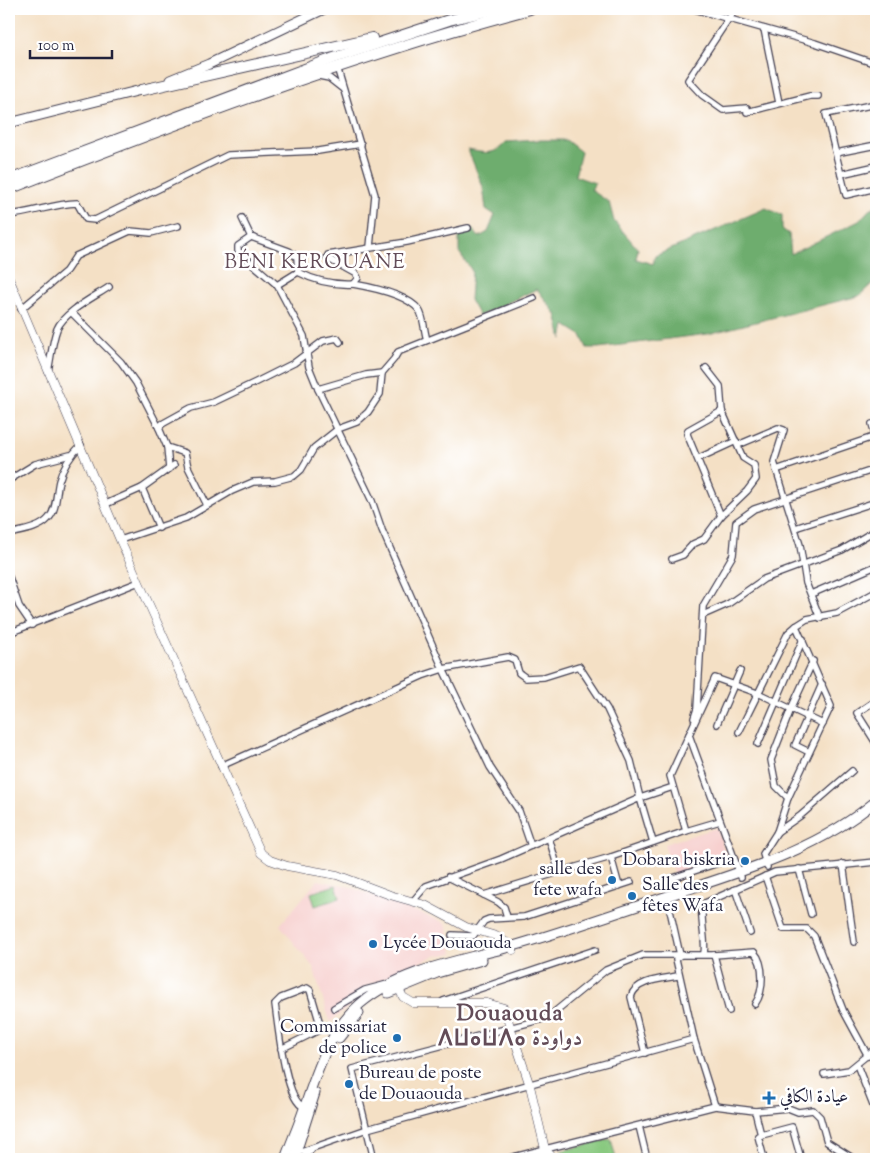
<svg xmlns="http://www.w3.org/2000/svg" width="885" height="1168" font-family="'Sorts Mill Goudy',Amiri,'Noto Sans Tifinagh',serif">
<rect width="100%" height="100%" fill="#fff"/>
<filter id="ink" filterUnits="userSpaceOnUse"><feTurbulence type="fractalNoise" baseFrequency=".02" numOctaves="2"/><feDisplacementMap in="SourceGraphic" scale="10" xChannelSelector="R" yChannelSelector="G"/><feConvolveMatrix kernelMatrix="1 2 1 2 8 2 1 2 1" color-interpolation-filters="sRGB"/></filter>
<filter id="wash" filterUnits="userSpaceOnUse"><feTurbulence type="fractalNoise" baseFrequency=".0096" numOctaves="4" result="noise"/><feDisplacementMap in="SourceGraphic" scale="20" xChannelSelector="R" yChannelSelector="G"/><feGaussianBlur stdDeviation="1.12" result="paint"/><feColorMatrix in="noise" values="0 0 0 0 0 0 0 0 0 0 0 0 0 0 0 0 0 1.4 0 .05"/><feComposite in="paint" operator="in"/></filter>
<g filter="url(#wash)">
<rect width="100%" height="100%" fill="#f4e0c5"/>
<g fill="#f7d0cf">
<path d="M717,828L727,858L674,874L664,844Z"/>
<path d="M318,880L350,887L446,923L453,953L434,956L364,987L366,992L330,1022L313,967L280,925Z"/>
</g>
<g fill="#89c980" stroke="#56765e">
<path d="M336,885L340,898L315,906L311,893Z"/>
<path d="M611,1139L616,1159H563L561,1151Z"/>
</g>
<path fill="#6ead6e" stroke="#486854" d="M538,140H566L581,152L575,176L595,183L591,190L609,202L614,221L638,249L636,259L653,264L655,256L766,208L782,215V229L789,234L791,254L859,221L870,209L876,206V280L859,296L708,334L598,348H587L581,335L565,325L562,339L556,314L537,289L479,316L470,300L472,271L459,252V232L472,229L479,237L488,232L495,215L486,209L483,187L468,150C485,153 494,156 506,142Z"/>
</g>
<g filter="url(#ink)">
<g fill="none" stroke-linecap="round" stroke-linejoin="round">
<defs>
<g id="street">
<path d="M694,9L815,43L876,64"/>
<path d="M735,9L688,80L702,95L723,110L747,108V112L810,96H818"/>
<path d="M9,13L12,10L11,9"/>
<path d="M764,29L779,103"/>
<path d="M337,67L375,195L370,247"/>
<path d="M319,76L329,78L343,89"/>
<path d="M876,104L826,114L846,195L876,188"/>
<path d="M836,153L876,145"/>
<path d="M841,174L876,166"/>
<path d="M9,215C32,213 53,204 77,203L86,219L95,220L228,155L318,151L361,144"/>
<path d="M242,218L251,237L289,251L297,257L298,272C315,281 335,285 353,284L358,278L356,274L327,258L328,255L407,242L468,228"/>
<path d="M251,237L238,246V251L277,285L304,336L309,367L318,389L372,501L382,530L443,669L490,767L519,811L531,846"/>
<path d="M353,284C370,287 408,295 419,310C424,317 424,331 427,340"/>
<path d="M277,285L298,272"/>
<path d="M21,309L66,271L76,256L130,231L151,233L178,226"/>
<path d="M72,313L121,362L136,383L159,428"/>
<path d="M48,371C51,358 52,342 57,329C64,312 94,297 109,287"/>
<path d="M318,389L366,375L382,373"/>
<path d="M872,424L876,438"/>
<path d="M738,445L778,428L784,430L774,462L800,545L806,583L820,618"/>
<path d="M167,447L169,469"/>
<path d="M699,458L736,441"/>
<path d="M776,470L876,436"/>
<path d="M9,480L35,464L70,455"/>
<path d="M142,488L159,528"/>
<path d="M106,504L142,488L174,465"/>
<path d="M207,505L188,467L185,453L167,447L159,428L162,424L191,408L214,402L256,382L294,363L323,341L337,338L340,342"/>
<path d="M721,516L687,434L688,430L722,411"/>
<path d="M795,528L876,502"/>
<path d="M9,534C21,531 40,529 49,518C57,509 56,493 59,481C63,466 70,456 81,445"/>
<path d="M120,540L186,518L232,491L253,482L275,481L294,476L301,470L314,448L338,429L357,422L368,412L380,394L382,373L394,359L398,352L534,298"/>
<path d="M672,559L683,555L693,544L704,539L721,516L747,491L756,479L754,465L743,458L722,411L720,386L706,368"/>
<path d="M9,577L19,606L32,625"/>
<path d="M811,594L876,566"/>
<path d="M703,615L728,604L764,579L842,550L876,530"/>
<path d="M9,633L139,582"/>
<path d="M876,700L857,713L876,743"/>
<path d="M694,718L697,709L703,606L733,555L736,522L754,509L876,469"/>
<path d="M717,724L740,671"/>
<path d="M739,732L788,633L796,626"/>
<path d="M689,735L741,877"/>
<path d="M758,744L803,639"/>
<path d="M809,752L795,745L822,684"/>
<path d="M221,766L422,676L443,669L508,657L515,660L519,673L526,678L544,677L579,666L607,709L631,761L640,798L673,787"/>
<path d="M788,798L776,786L771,760L791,709L813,661"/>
<path d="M686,831L720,821"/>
<path d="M777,832L800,816L852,771"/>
<path d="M843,864L854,942"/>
<path d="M767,867L763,854L777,832L788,798L831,706L796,626L807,619L837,613L876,592"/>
<path d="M799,869L811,914"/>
<path d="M559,872L611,857"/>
<path d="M765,876L783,929H807L814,936L843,1010L868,1056"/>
<path d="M448,877L498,902L504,907L507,917"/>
<path d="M670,879L733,858"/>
<path d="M619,886L611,857L686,831L670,776L715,678L760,694L823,724"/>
<path d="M735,889L750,933"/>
<path d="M484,895L559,872L549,838"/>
<path d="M413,901L426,886L501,859L640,798L653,842"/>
<path d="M452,935L473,936L484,921L489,919L524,917L631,882"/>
<path d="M704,953C707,941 697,909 705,903L775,872L876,862"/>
<path d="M714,955L729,1011"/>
<path d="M443,1001L595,950"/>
<path d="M334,1008L365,990L384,985"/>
<path d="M320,1024L336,1035"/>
<path d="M281,1049L319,1030L320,1024L310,990L307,988L281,998L275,1004C278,1024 285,1101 304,1107"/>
<path d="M645,1053L631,997C635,980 662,979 678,976"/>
<path d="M857,1065L876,1113"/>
<path d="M824,1074L849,1070L876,1048"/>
<path d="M715,1106L755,1111L788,1108L798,1112L813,1110L820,1117L827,1142L854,1159"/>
<path d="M755,1111L761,1135"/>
<path d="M639,1126L647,1159"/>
<path d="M295,1154L367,1129L694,1039"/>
<path d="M302,1159L311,1150"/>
<path d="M374,1159L352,1069L547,1018L606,970L643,955H714L754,952C765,964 764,991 755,1004"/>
<path d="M506,1159L715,1106L694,1039L676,959L680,955L667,897"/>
<path d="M764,1159L758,1136L792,1127L801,1159"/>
</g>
<g id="secondary">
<path d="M9,278L120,540L261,853L270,860L287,866L337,875L390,895L425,905L466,927L496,936L512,946L513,950"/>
<path d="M397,985L403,997L413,1003H487L504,1008L530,1086L545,1149L554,1159"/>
<path d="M543,1159L545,1149"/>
</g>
<g id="primary">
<path d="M170,80L209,64L324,9"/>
<path d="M9,123L149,88"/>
<path d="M388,993L437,973L482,960"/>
<path d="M339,1038L359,1013"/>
<path d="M285,1159C289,1148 293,1138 297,1128C314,1084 323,1037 360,1004C399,970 462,960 510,947C570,930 627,909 686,890C753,868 821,847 876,801"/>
<path d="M294,1159L315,1093"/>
</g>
<g id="highway">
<path d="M142,90L372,38"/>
<path d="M9,180L334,58L449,20L496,9"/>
<path d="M9,189C179,122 353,56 530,9"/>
</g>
</defs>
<use href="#street" stroke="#423e50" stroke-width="8"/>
<use href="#secondary" stroke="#423e50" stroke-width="9"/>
<use href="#primary" stroke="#423e50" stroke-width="11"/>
<use href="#highway" stroke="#423e50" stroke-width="12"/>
<use href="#street" stroke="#fff" stroke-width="5.5"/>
<use href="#secondary" stroke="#fff" stroke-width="8"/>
<use href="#primary" stroke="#fff" stroke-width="9"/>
<use href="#highway" stroke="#fff" stroke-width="10"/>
</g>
</g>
<g fill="#1f6fb2" stroke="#fff" stroke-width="2">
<circle cx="745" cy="861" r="5"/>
<circle cx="612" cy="880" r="5"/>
<circle cx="632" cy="896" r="5"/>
<circle cx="373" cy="944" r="5"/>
<circle cx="397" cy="1038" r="5"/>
<circle cx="349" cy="1084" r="5"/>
<path d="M766.5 1090.5h5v5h5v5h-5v5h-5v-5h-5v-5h5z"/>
</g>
<g text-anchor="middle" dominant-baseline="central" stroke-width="5" stroke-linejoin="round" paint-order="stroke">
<g font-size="18" fill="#22223b" stroke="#fff" text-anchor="start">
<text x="735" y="861" text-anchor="end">Dobara biskria</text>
<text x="602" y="870" text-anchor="end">salle des<tspan x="602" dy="21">fete wafa</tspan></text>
<text x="642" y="886">Salle des<tspan x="642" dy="21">fêtes Wafa</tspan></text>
<text x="383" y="944">Lycée Douaouda</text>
<text x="387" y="1028" text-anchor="end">Commissariat<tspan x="387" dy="21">de police</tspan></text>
<text x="359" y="1074">Bureau de poste<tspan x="359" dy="21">de Douaouda</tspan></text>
<text x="780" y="1098">عيادة الكافي</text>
</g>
<g font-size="20" letter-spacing="1" fill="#634c58" stroke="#fff">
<text x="315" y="263">BÉNI KEROUANE</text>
</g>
<g font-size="22" font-weight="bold" letter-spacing="1" fill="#634c58" stroke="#fff">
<text x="510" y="1015">Douaouda<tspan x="510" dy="25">ⴷⵡⴰⵡⴷⴰ دواودة</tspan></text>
</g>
</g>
<rect width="885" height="1168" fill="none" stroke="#fff" stroke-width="30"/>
<path d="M30 50v8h82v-8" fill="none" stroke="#22223b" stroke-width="2.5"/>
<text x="38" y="50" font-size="15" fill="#22223b" stroke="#ffffff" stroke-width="4" paint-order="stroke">100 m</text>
</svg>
